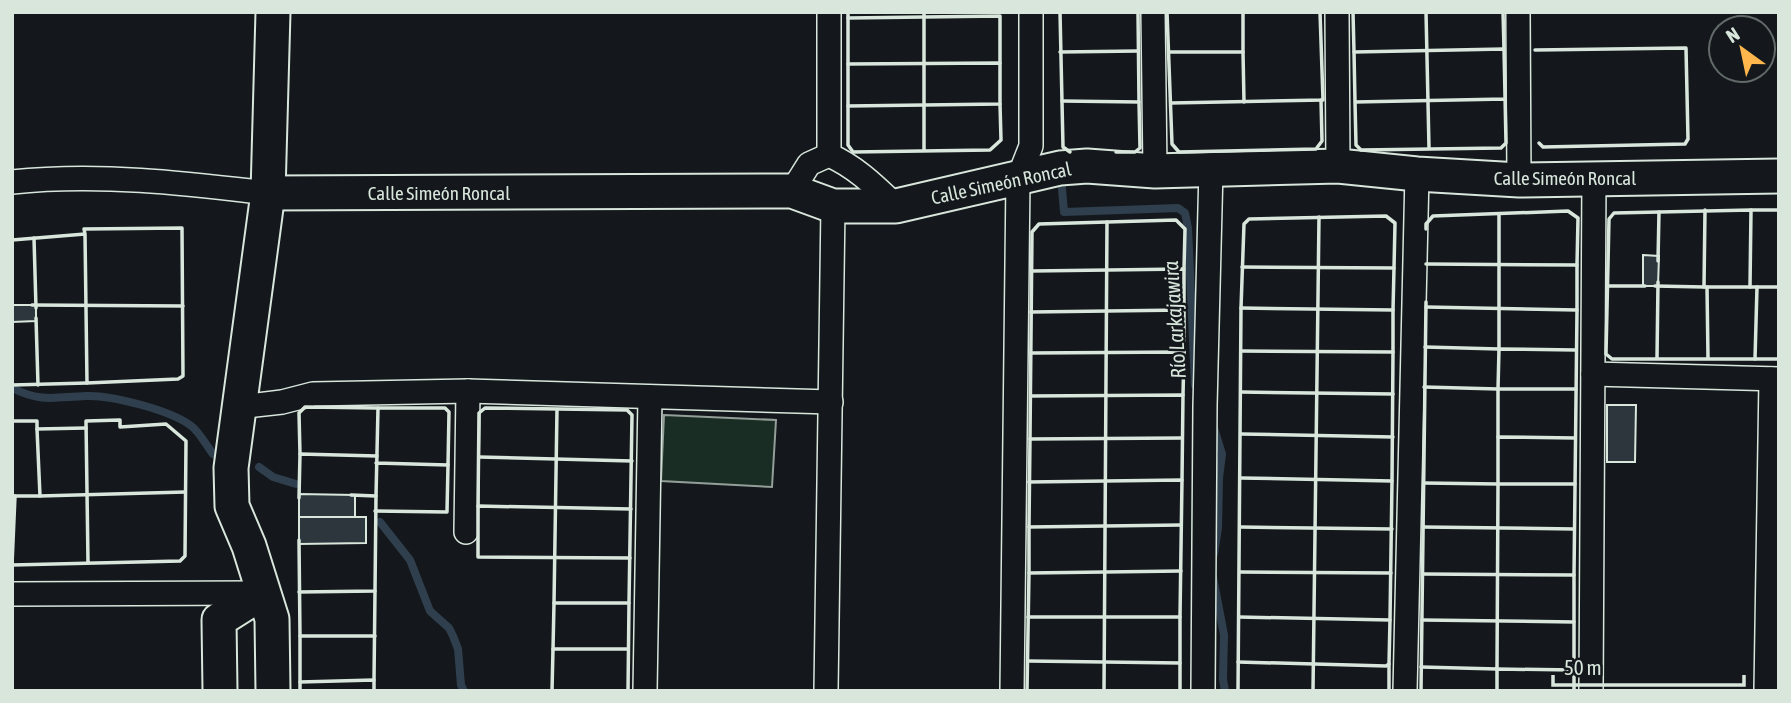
<svg xmlns="http://www.w3.org/2000/svg" width="1791" height="703" font-family="'Asap Condensed',sans-serif">
<rect width="100%" height="100%" fill="#14181c"/>
<path fill="#1a2d24" stroke="#939e99" stroke-width="2" d="M664,415L776,420L772,487L661,481Z"/>
<g fill="none" stroke-linecap="round" stroke-linejoin="round">
<g stroke="#2f3f4d" stroke-width="8">
<path d="M1061,177L1064,212L1178,208L1185,213L1188,228L1195,385"/>
<path d="M12,388C42,403 56,397 86,396C112,395 169,410 190,425C199,431 206,445 213,454"/>
<path d="M1213,425L1222,454L1219,478L1218,528L1214,554"/>
<path d="M259,467L273,477L296,484"/>
<path d="M380,522L410,560L430,611L449,628L453,636L458,649L461,685L464,691"/>
<path d="M1213,577L1224,635L1223,679L1225,691"/>
</g>
</g>
<g fill="#2c363c" stroke="#d8e6dc" stroke-width="2">
<path d="M1643,255L1659,256L1658,286H1643Z"/>
<path d="M12,305H36V321L12,322Z"/>
<path d="M1607,405H1636L1635,462H1607Z"/>
<path d="M299,494L355,495V517H299Z"/>
<path d="M299,517H366V543L299,544Z"/>
</g>
<g fill="none" stroke-linecap="round" stroke-linejoin="round">
<defs>
<g id="street">
<path d="M1153,12L1155,171"/>
<path d="M1337,12L1338,166"/>
<path d="M1518,12L1519,180"/>
<path d="M829,155V12"/>
<path d="M12,182C98,173 183,183 268,193"/>
<path d="M792,191L809,164L829,155C856,167 875,186 896,206"/>
<path d="M1593,374L1779,379"/>
<path d="M239,407L282,402L313,394L468,391L831,402"/>
<path d="M466,532L468,391"/>
<path d="M12,594L261,593"/>
<path d="M645,691L650,397"/>
<path d="M826,691L833,206"/>
<path d="M1012,691L1018,179L1031,146V12"/>
<path d="M1203,691L1205,406L1211,169"/>
<path d="M1405,691L1417,174"/>
<path d="M1591,691L1594,178"/>
<path d="M1766,691L1771,379"/>
</g>
<g id="secondary">
<path d="M268,193L792,191L833,206H896L1060,168L1087,166L1155,171L1338,166L1417,174L1519,180L1779,176"/>
<path d="M220,691L219,620L262,593"/>
<path d="M273,691L272,619L249,546L232,506L231,468L268,193L273,12"/>
</g>
</defs>
<use href="#street" stroke="#d8e6dc" stroke-width="26"/>
<use href="#secondary" stroke="#d8e6dc" stroke-width="37"/>
<use href="#street" stroke="#14181c" stroke-width="23"/>
<use href="#secondary" stroke="#14181c" stroke-width="33"/>
<g stroke="#d8e6dc" stroke-width="3.5">
<path d="M848,12V145L853,152L990,150L1001,140L1000,104"/>
<path d="M924,12V150"/>
<path d="M1060,12L1063,147L1070,152"/>
<path d="M1167,12L1172,144L1179,152L1316,149L1322,141L1321,100"/>
<path d="M1353,12L1354,52"/>
<path d="M1426,12L1429,148"/>
<path d="M1503,12L1504,49"/>
<path d="M848,18L1000,16V63"/>
<path d="M1535,50L1686,48L1688,139L1685,144L1543,147L1539,143"/>
<path d="M1060,52L1138,51"/>
<path d="M1169,52H1243L1244,102"/>
<path d="M1243,52V12"/>
<path d="M848,64L1000,63V104L848,106"/>
<path d="M1062,101L1139,102L1138,12"/>
<path d="M1355,102L1354,52L1504,49L1506,143L1501,148L1361,150L1356,145L1355,102L1505,99"/>
<path d="M1171,103L1323,100L1320,12"/>
<path d="M1116,152H1135L1140,148L1139,102"/>
<path d="M1705,210L1704,287H1779"/>
<path d="M1751,210H1779"/>
<path d="M1426,229V224L1433,216L1568,211L1578,218L1577,265"/>
<path d="M34,238L36,308"/>
<path d="M12,240L85,234L84,229L182,228L183,376L178,379L87,383L85,234"/>
<path d="M1658,261L1659,212"/>
<path d="M1426,264L1577,265V310"/>
<path d="M1242,267L1394,268L1393,310"/>
<path d="M1032,271L1184,269V310"/>
<path d="M1608,286H1645"/>
<path d="M1655,286L1704,287"/>
<path d="M1707,287L1708,358"/>
<path d="M1750,287L1751,210L1614,213L1609,219L1606,354L1612,359H1755L1757,287"/>
<path d="M32,305L183,306"/>
<path d="M1426,307L1577,310L1574,575"/>
<path d="M1241,308L1393,310V352"/>
<path d="M1031,312L1184,310V352"/>
<path d="M36,318L38,385"/>
<path d="M1425,347L1499,349V215"/>
<path d="M1241,351L1393,352L1392,481"/>
<path d="M1031,353L1184,352L1183,395"/>
<path d="M1657,358L1658,282"/>
<path d="M1755,359H1779"/>
<path d="M12,385L87,383"/>
<path d="M1424,387L1498,389L1499,349L1576,350"/>
<path d="M1241,392L1393,394"/>
<path d="M1031,396L1183,395L1182,480"/>
<path d="M12,421H37V429L86,428"/>
<path d="M1241,434L1393,437"/>
<path d="M1498,437V389H1576"/>
<path d="M1182,438L1030,439L1032,232L1039,224L1176,220L1185,229L1184,269"/>
<path d="M300,454L299,413L305,407L378,408"/>
<path d="M479,457L632,461"/>
<path d="M1241,478L1392,481L1390,620"/>
<path d="M1029,482L1182,480L1180,617"/>
<path d="M1575,484H1498V437L1575,438"/>
<path d="M12,496H15L12,565L180,561L185,556L186,441L166,424L120,427V420L86,421L88,562"/>
<path d="M15,496H40L37,429"/>
<path d="M40,496L185,492"/>
<path d="M376,496L378,408H445L449,412L448,465L376,463"/>
<path d="M299,498L300,454L377,456"/>
<path d="M478,506L479,413L485,408L627,410L632,415L629,603H554L557,409"/>
<path d="M375,511L447,512L448,465"/>
<path d="M1029,527L1030,439"/>
<path d="M1240,527L1392,529"/>
<path d="M1423,527L1574,529"/>
<path d="M299,540L300,636H375"/>
<path d="M630,558L478,557V506L631,509"/>
<path d="M1240,572L1391,573"/>
<path d="M1029,573V527L1181,525"/>
<path d="M1423,574L1574,575V691"/>
<path d="M299,592L375,591L376,496L351,495"/>
<path d="M554,603L553,649H628"/>
<path d="M1028,617H1180V663"/>
<path d="M1422,620L1574,622"/>
<path d="M1028,661L1180,663V691"/>
<path d="M1238,662L1386,666L1389,664L1390,620L1239,617"/>
<path d="M1421,667L1497,669L1498,484L1424,483"/>
<path d="M374,680L375,591"/>
<path d="M300,682L374,680V691"/>
<path d="M300,691V636"/>
<path d="M552,691L553,649"/>
<path d="M628,691L629,603"/>
<path d="M1027,691L1029,573L1181,571"/>
<path d="M1104,691L1107,222"/>
<path d="M1238,691L1241,308L1244,224L1249,219L1386,216L1395,223L1394,268"/>
<path d="M1313,691L1319,217"/>
<path d="M1389,691V664"/>
<path d="M1421,691L1426,302"/>
<path d="M1497,691V669L1574,670"/>
</g>
</g>
<g text-anchor="middle" dominant-baseline="central" stroke-width="5" stroke-linejoin="round" paint-order="stroke">
<g font-size="19" fill="#d8e6dc" stroke="#14181c">
<text x="1565" y="178">Calle Simeón Roncal</text>
<text transform="translate(1001 183) rotate(-12)">Calle Simeón Roncal</text>
<text x="439" y="193">Calle Simeón Roncal</text>
</g>
<g font-size="21" font-style="italic" fill="#d8e6dc" stroke="#14181c">
<text transform="translate(1174 320) rotate(-94)">Río Larkajawira</text>
</g>
</g>
<rect width="1791" height="703" fill="none" stroke="#d8e6dc" stroke-width="28"/>
<g transform="translate(1742 49) rotate(327)"><circle r="33" fill="#14181c" stroke="#626a69" stroke-width="2"/>
<path d="M0-5L12 26L0 18L-12 26Z" fill="#ffb74d"/>
<text y="-10" font-size="19" font-weight="bold" text-anchor="middle" fill="#d8e6dc">N</text>
</g>
<path d="M1553 675v10h191v-10" fill="none" stroke="#d8e6dc" stroke-width="3.5"/>
<text x="1564" y="675" font-size="21" fill="#d8e6dc" stroke="#14181c" stroke-width="5" paint-order="stroke">50 m</text>
</svg>
